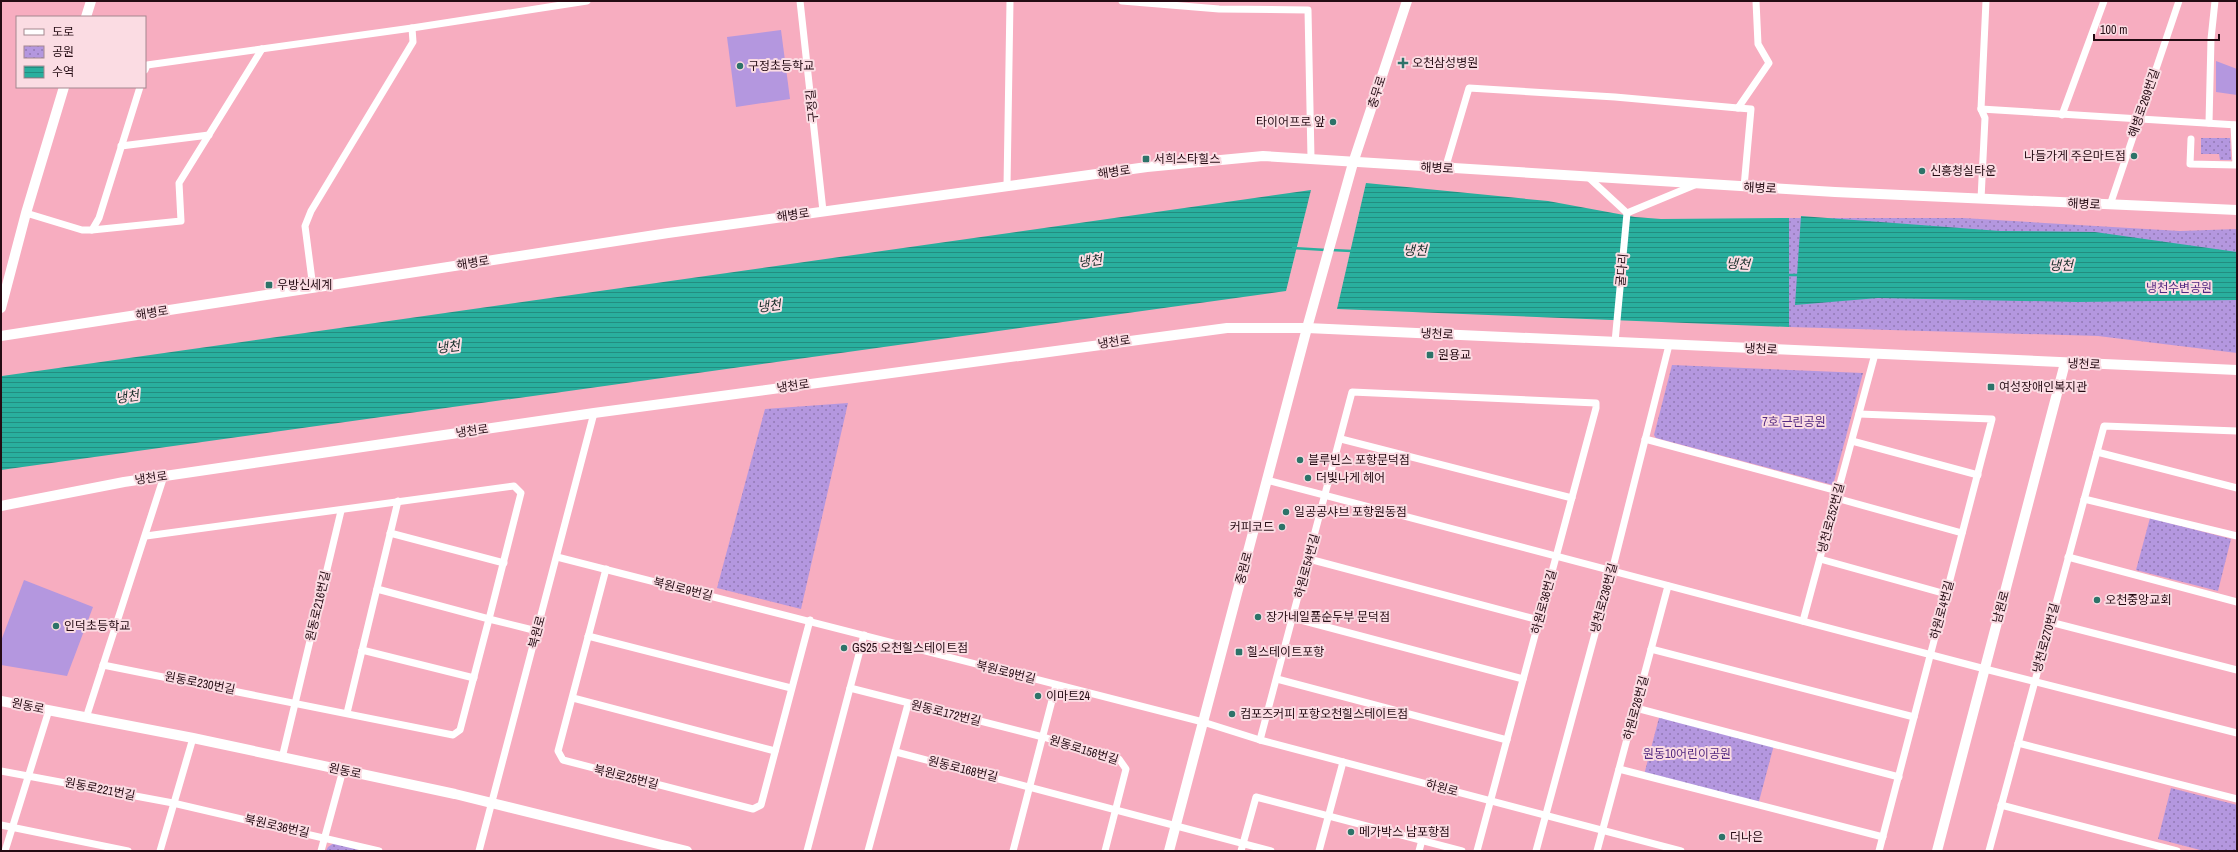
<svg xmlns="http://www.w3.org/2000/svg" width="2238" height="852" font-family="'Archivo Narrow','Noto Sans KR',sans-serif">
<defs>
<pattern id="park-dots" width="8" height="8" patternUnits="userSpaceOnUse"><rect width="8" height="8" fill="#b497df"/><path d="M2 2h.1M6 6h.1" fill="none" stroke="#9279b4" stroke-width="1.8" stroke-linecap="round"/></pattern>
<pattern id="water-rules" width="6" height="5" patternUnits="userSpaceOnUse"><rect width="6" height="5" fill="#29af9e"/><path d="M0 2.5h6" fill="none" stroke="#238d80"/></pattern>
</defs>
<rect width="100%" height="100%" fill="#f7adc0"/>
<g fill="url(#park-dots)">
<path d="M2201,138H2230L2231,160H2220L2219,154H2201Z"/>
<path d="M1789,218H1963L2180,231L2237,229V353L2098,336L1789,327Z"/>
<path d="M1672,365L1863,373L1833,485L1656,438L1654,435Z"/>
<path d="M848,403L801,609L717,588L765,409Z"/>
<path d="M2150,518L2231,539L2218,591L2136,570Z"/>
<path d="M1660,714L1774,745L1758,805L1644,775Z"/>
<path d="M2171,788L2237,805V851H2204L2158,839Z"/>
<path d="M334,843L363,851H326L328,847Z"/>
</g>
<g fill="#b497df">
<path d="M781,30L790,99L736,107L727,37Z"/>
<path d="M2216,61L2237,69V95L2216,92Z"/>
<path d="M24,580L93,607L67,676L1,665V641Z"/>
</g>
<g fill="url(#water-rules)">
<path d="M1366,183L1548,201L1635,217L1661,219L1789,218V327L1337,309Z"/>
<path d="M1311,190L1286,291L1,470L2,376Z"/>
<path d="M1801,216L2000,231L2095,232L2237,252V300L2077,302L1878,298L1795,305Z"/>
</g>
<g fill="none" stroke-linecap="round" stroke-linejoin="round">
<g stroke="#29af9e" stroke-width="2.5">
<path d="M1293,248L1326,250"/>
<path d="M1331,250L1352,251"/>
<path d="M1786,275H1799"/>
</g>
<g stroke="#fff" stroke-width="7">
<path d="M800,1L823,211"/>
<path d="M1122,1L1219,9L1308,10L1311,158"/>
<path d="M1986,1L1981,109L2237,125"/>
<path d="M145,70L147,65L412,28L587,1"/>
<path d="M1738,108L1751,109L1744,187"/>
<path d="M2062,115L2104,1"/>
<path d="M2209,123L2211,39L2215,1"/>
<path d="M2191,139L2190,164L2236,165L2234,125"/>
<path d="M121,146L209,135"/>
<path d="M1445,169L1469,88L1615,97L1738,108L1769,63L1758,44L1756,1"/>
<path d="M1588,177L1627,213"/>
<path d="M1007,186L1010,1"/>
<path d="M1981,199L1985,118L1981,109"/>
<path d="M2110,205L2179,1"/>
<path d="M26,213L82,230H92L99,218L140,87"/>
<path d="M1627,213L1697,184"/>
<path d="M92,230L181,221L179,183L262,49"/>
<path d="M313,288L305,226L311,211L413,42L412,28"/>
<path d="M1615,342L1627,213"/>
<path d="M1859,414L1992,419L1879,851"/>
<path d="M1341,439L1572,498"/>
<path d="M1645,439L1838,491"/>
<path d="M1852,441L1978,475"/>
<path d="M2097,452L2237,488"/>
<path d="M1267,480L1985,669L2237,733"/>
<path d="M1836,498L1962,533"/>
<path d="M2084,499L2237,536"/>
<path d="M390,533L504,563"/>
<path d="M146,536L514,486L521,493L489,619L537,631"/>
<path d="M557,557L1203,722L1260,740L1681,851"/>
<path d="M2068,557L2237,602"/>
<path d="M1309,559L1539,620"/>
<path d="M1820,559L1946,594"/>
<path d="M606,569L558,751L563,760L753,809L761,805L810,620"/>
<path d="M1293,618L1523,679"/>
<path d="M1803,621L1875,354"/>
<path d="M2050,622L2237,670"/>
<path d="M588,636L791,688"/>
<path d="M1651,649L1914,717"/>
<path d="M362,650L474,678"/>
<path d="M103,665L453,735L460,730L489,619L377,589"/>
<path d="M1277,679L1507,740"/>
<path d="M850,688L1043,737L1119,759L1126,769L1105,851"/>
<path d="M573,698L775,751"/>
<path d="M1636,708L1899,777"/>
<path d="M347,713L398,501"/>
<path d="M86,718L164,476"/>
<path d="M1260,740L1352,392L1596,403V408L1477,851"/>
<path d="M2018,743L2237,799"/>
<path d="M896,752L1271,851"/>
<path d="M282,758L341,511"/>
<path d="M1619,769L1883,837"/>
<path d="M1,771L173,803L379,851"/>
<path d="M2001,805L2177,851"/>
<path d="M1,825L128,851"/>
<path d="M5,851L49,710"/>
<path d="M160,851L193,738"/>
<path d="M321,851L343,770"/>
<path d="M479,851L594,413"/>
<path d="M807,851L864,635"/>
<path d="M868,851L908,704"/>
<path d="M1013,851L1056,685"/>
<path d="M1241,851L1256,797L1462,851"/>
<path d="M1319,851L1343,762"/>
<path d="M1419,851L1422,840"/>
<path d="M1536,851L1612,571L1669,345"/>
<path d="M1597,851L1668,586"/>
<path d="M1989,851L2104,426L2237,431"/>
</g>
<g stroke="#fff" stroke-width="10">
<path d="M86,17L91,1"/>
<path d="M1,308L26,213L64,87"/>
<path d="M1,336L668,233L1147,167L1263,156L1835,192L2237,210"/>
<path d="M1,506L124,482L594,413L1227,328H1307L2237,370"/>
<path d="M1,701L193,738L455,794L687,851"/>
<path d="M1169,851L1307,328L1353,163L1407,1"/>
<path d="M1937,851L2065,363"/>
</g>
</g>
<g fill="#2d7369" stroke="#fbdce3" stroke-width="1.5">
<path d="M1401 57h4v4h4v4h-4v4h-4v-4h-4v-4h4z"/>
<circle cx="740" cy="66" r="4"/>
<circle cx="1333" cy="122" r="4"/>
<circle cx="2134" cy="156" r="4"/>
<rect x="1142" y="155" width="8" height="8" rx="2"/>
<circle cx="1922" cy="171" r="4"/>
<rect x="265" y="281" width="8" height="8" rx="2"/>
<rect x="1426" y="351" width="8" height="8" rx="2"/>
<rect x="1987" y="383" width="8" height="8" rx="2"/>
<circle cx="1300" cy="460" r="4"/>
<circle cx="1308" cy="478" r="4"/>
<circle cx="1286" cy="512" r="4"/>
<circle cx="1282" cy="527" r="4"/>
<circle cx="2097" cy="600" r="4"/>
<circle cx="1258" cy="617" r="4"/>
<circle cx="56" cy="626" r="4"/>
<circle cx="844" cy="648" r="4"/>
<rect x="1235" y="648" width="8" height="8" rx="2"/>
<circle cx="1038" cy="696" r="4"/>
<circle cx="1232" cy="714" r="4"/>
<circle cx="1351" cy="832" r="4"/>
<circle cx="1722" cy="837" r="4"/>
</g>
<g text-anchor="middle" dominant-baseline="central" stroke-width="4" stroke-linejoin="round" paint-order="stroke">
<g font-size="12" fill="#240b13" stroke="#fbdce3" text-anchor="start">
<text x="1412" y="63">오천삼성병원</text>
<text x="748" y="66">구정초등학교</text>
<text x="1325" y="122" text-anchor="end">타이어프로 앞</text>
<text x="2126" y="156" text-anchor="end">나들가게 주은마트점</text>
<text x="1154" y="159">서희스타힐스</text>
<text x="1930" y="171">신흥청실타운</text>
<text x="277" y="285">우방신세계</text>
<text x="1438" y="355">원용교</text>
<text x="1999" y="387">여성장애인복지관</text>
<text x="1308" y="460">블루빈스 포항문덕점</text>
<text x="1316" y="478">더빛나게 헤어</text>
<text x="1294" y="512">일공공샤브 포항원동점</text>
<text x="1274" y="527" text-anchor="end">커피코드</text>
<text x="2105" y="600">오천중앙교회</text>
<text x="1266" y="617">장가네일품순두부 문덕점</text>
<text x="64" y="626">인덕초등학교</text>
<text x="852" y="648">GS25 오천힐스테이트점</text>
<text x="1247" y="652">힐스테이트포항</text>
<text x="1046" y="696">이마트24</text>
<text x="1240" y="714">컴포즈커피 포항오천힐스테이트점</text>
<text x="1359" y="832">메가박스 남포항점</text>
<text x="1730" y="837">더나은</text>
</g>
<g font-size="12" fill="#240b13" stroke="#fbdce3">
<text transform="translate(1377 92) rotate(-72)">충무로</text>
<text transform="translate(2144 103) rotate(-71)">해병로269번길</text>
<text transform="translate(812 106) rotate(-96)">구정길</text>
<text transform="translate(1437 168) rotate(3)">해병로</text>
<text transform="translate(1114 172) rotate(-8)">해병로</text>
<text transform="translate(1760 188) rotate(3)">해병로</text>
<text transform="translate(2084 204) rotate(3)">해병로</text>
<text transform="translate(793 215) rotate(-8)">해병로</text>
<text transform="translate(473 263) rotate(-9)">해병로</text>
<text transform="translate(1622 270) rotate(-85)">굴다리</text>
<text transform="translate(152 313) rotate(-9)">해병로</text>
<text transform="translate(1437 334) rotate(3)">냉천로</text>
<text transform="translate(1114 342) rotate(-8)">냉천로</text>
<text transform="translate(1761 349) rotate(3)">냉천로</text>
<text transform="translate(2084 364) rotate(3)">냉천로</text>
<text transform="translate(793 386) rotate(-8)">냉천로</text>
<text transform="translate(472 431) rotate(-8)">냉천로</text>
<text transform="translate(151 478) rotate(-8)">냉천로</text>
<text transform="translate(1831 518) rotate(-75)">냉천로252번길</text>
<text transform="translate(1307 566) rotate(-75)">하원로54번길</text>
<text transform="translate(1244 568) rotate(-75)">중원로</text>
<text transform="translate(683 589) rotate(14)">북원로9번길</text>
<text transform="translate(1604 598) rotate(-75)">냉천로236번길</text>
<text transform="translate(1544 602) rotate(-75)">하원로36번길</text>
<text transform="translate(318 606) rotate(-77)">원동로216번길</text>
<text transform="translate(2001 607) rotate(-75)">남원로</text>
<text transform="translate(1942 610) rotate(-75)">하원로4번길</text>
<text transform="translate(537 632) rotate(-75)">북원로</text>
<text transform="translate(2046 638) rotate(-75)">냉천로270번길</text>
<text transform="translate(1006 672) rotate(14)">북원로9번길</text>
<text transform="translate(200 683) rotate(11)">원동로230번길</text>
<text transform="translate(28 706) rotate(12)">원동로</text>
<text transform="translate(1636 708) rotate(-75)">하원로26번길</text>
<text transform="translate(946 713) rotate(14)">원동로172번길</text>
<text transform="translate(1084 750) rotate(17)">원동로156번길</text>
<text transform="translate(963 769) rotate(14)">원동로168번길</text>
<text transform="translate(345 771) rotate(12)">원동로</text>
<text transform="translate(626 777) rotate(14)">북원로25번길</text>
<text transform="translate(1442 788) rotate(15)">하원로</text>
<text transform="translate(100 789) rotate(11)">원동로221번길</text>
<text transform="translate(277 826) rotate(13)">북원로36번길</text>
</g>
<g font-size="12" fill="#532981" stroke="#fbdce3">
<text x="2179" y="288">냉천수변공원</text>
<text x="1794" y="422">7호 근린공원</text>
<text x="1687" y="754">원동10어린이공원</text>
</g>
<g font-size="13" font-style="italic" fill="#192f2b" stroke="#fbdce3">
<text x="1415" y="250">냉천</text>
<text transform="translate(1090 261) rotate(-8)">냉천</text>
<text transform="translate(1738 264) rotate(3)">냉천</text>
<text x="2061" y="265">냉천</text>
<text transform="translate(769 306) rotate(-7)">냉천</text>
<text transform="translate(448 347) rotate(-7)">냉천</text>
<text transform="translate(127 397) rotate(-9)">냉천</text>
</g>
</g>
<rect width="2238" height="852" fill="none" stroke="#240b13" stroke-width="4"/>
<rect x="16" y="16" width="130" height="72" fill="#fbdce3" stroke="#a58890"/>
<rect x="24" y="29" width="20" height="6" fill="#ffffff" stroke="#a58890"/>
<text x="52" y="36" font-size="12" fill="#240b13">도로</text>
<rect x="24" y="46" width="20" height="12" fill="url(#park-dots)" stroke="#a58890"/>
<text x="52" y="56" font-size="12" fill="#240b13">공원</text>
<rect x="24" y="66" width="20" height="12" fill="url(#water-rules)" stroke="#a58890"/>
<text x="52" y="76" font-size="12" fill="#240b13">수역</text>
<path d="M2094 34v6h125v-6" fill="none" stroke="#240b13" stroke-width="2"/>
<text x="2100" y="34" font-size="12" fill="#240b13" stroke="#fbdce3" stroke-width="3" paint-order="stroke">100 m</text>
</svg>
